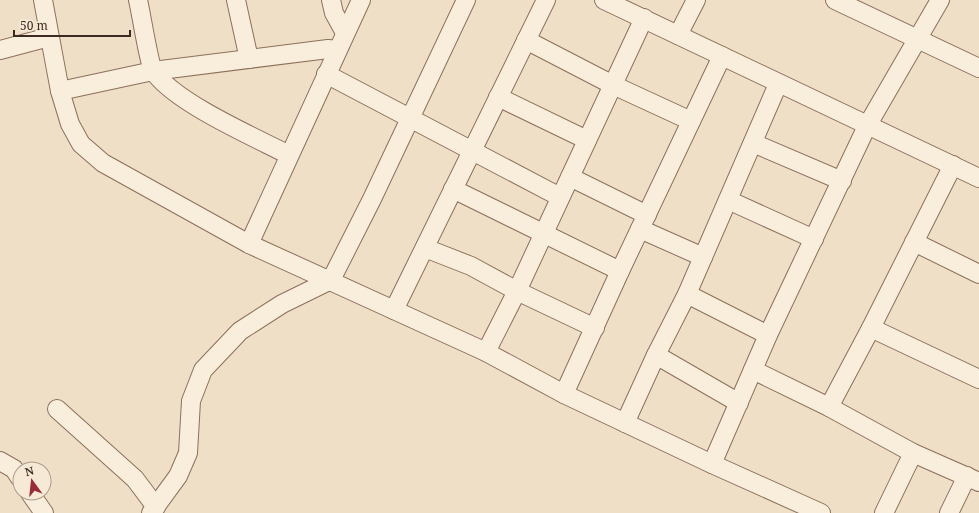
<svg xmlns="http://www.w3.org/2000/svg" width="979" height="513" font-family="'Noto Serif',serif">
<rect width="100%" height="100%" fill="#efdfc7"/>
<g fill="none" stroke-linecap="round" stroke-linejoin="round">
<defs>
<g id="minor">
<path d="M43,0L60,91L70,124L81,144L103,163L249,244L486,352L564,394L712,464L821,513"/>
<path d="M138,0C141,12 149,65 154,72C176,103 254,137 289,155"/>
<path d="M236,0L249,59"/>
<path d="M331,0L334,13L345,33"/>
<path d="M604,0L979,178"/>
<path d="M835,0L979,68"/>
<path d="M678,35L696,0"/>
<path d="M526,40L613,85L691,121"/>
<path d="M0,50L49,37"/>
<path d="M326,74L560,197"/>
<path d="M60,91L153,71L328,49L337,50"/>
<path d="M498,97L587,140"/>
<path d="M753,143L842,181"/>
<path d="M570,177L647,215"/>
<path d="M453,189L620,271"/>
<path d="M728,200L814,239"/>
<path d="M640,229L703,257"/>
<path d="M914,242L979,274"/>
<path d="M249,244L361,0"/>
<path d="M425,248L471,266L517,291L595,328"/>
<path d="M687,294L768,335"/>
<path d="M394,310L546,0"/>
<path d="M871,328L979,379"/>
<path d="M486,352L517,291L644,18"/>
<path d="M656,355L739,403"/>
<path d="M753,370L829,407L913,453L979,482"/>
<path d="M564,394L620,271L722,56"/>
<path d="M829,407L871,328L953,165"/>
<path d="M57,409L135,479L156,507"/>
<path d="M625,423L656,355L687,294L778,84"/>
<path d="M0,461L14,469L20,478"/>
<path d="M712,464L768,335L867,126L940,0"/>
<path d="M30,493L44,513"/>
<path d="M151,513L178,476L188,453L191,401L203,370L240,331L282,304L331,280L372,199L466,0"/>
<path d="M884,513L913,453"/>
<path d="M949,513L967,476"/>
</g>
</defs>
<use href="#minor" stroke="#8c705c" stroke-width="20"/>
<use href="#minor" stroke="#f9eddb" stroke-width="18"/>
</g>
<g transform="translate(32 481) rotate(345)"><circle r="19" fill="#f6ead7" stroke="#ac9d8e"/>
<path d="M0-3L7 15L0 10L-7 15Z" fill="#9b2b39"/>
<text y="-6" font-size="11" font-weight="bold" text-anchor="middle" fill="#3c2a20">N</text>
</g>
<path d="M14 30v6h116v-6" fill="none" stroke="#3c2a20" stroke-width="2"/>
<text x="20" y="30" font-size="12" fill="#3c2a20" stroke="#f6ead7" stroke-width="3" paint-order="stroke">50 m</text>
</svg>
